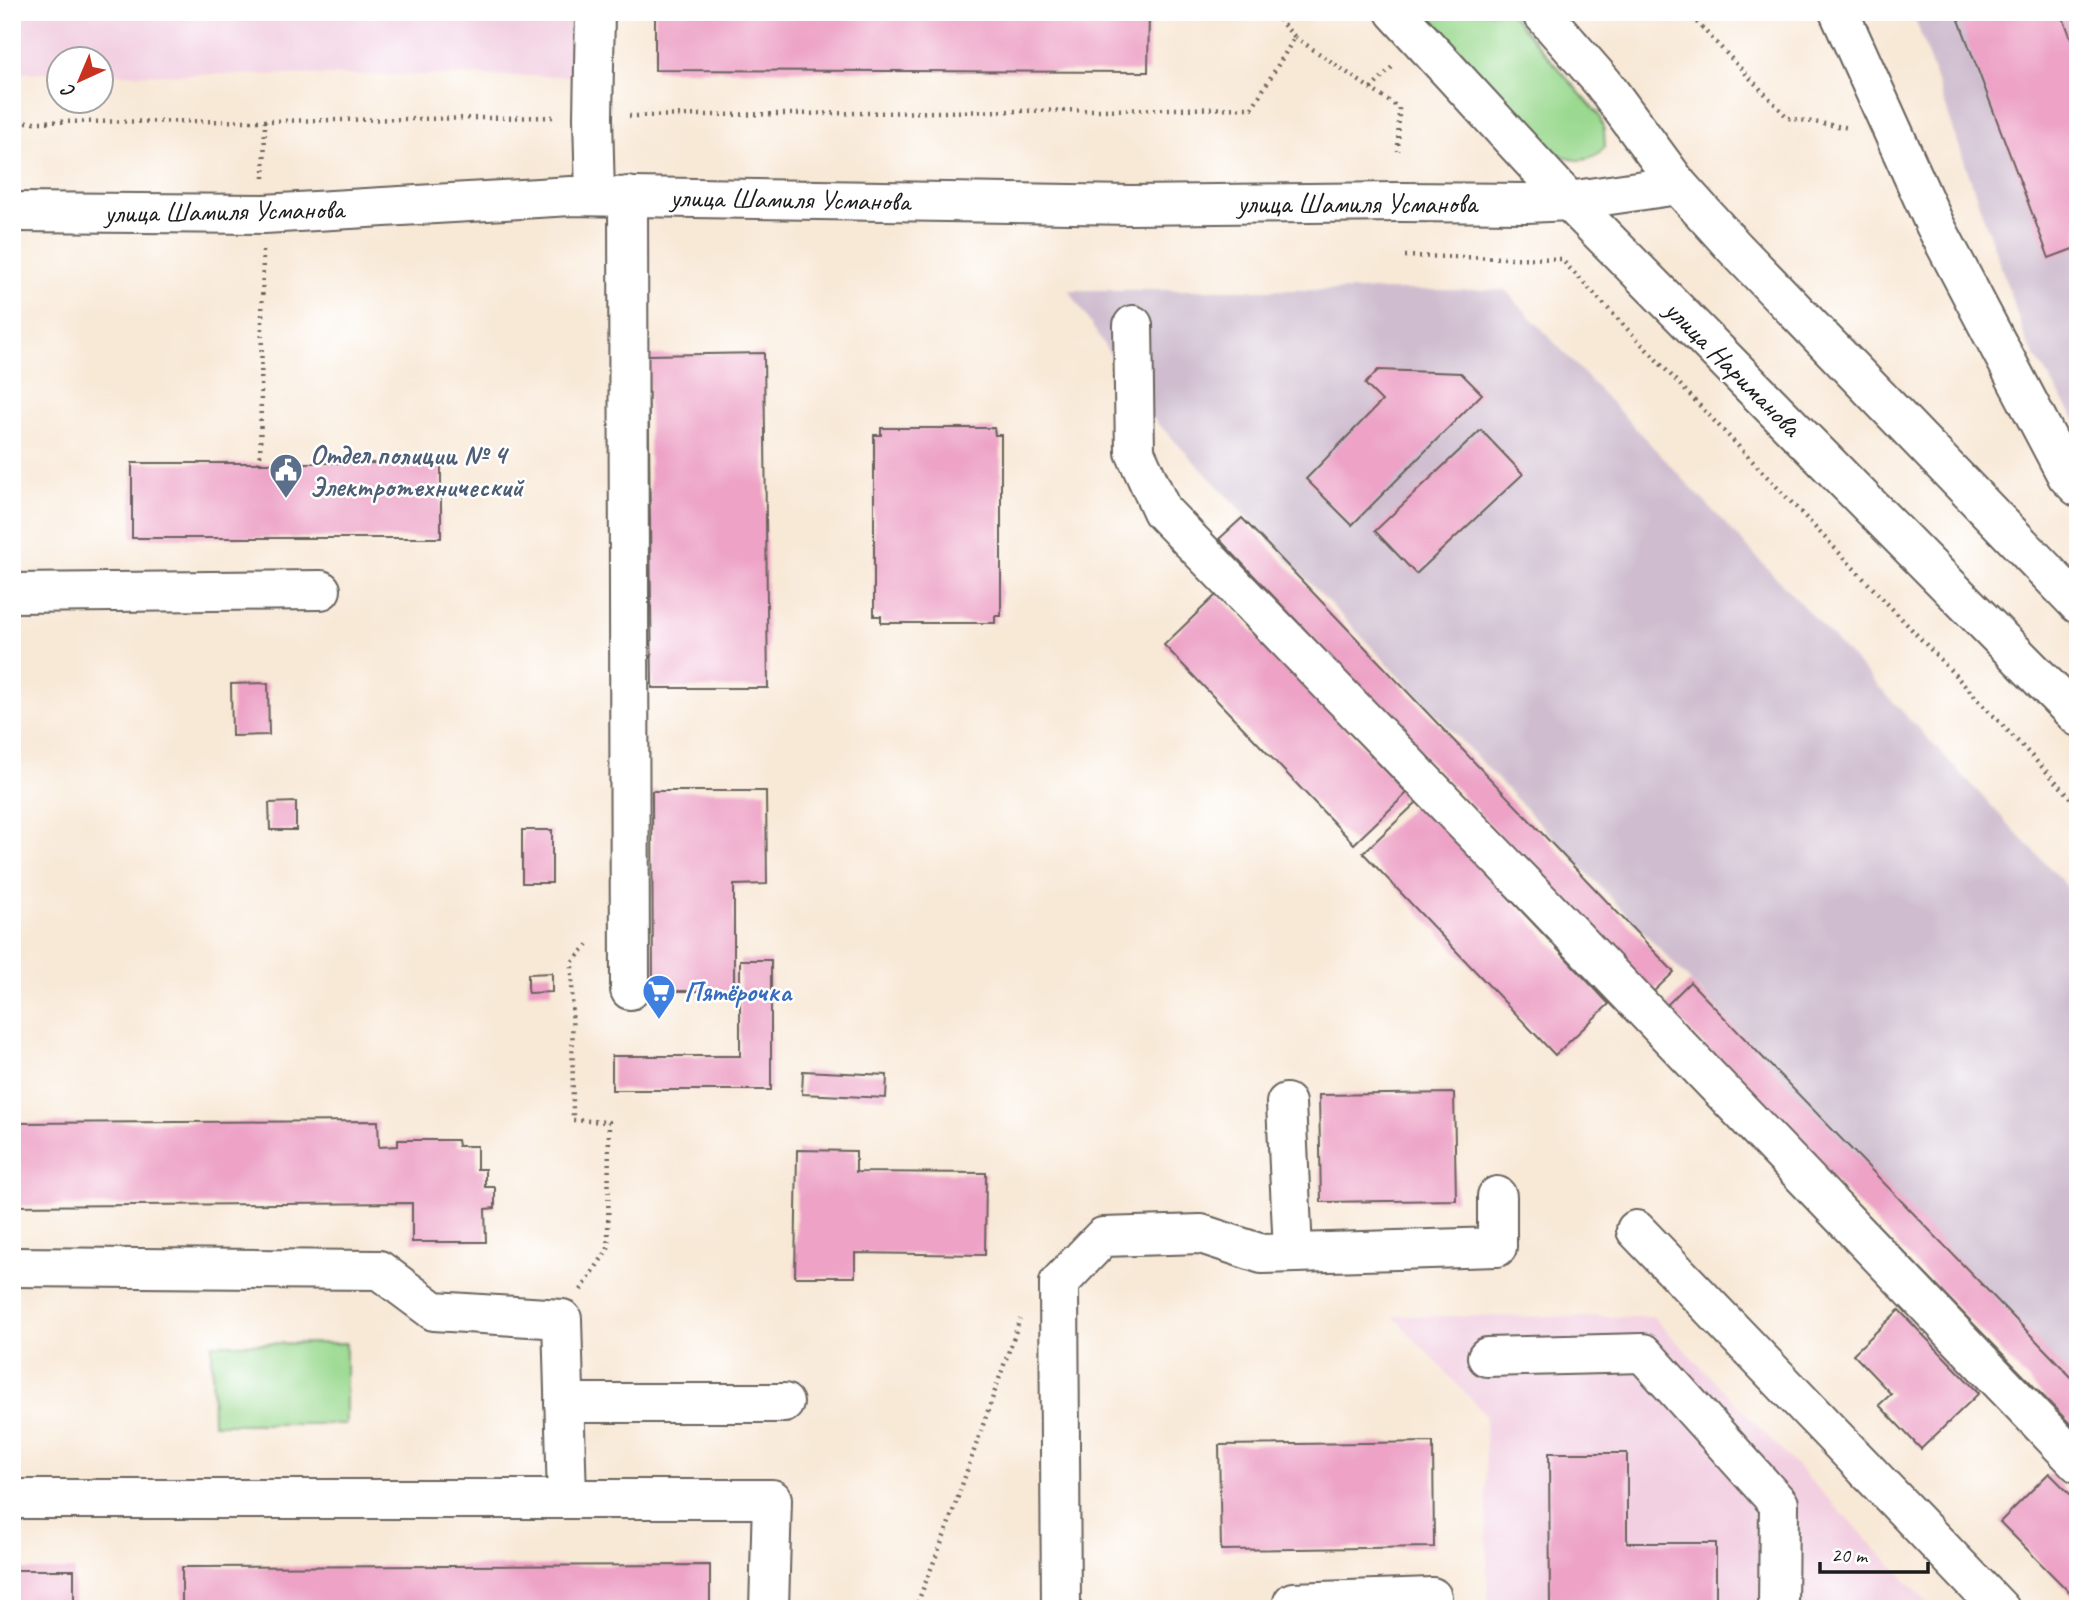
<svg xmlns="http://www.w3.org/2000/svg" width="2090" height="1621" font-family="Caveat,sans-serif">
<rect width="100%" height="100%" fill="#fff"/>
<filter id="ink" filterUnits="userSpaceOnUse"><feTurbulence type="fractalNoise" baseFrequency=".0143" numOctaves="2"/><feDisplacementMap in="SourceGraphic" scale="14" xChannelSelector="R" yChannelSelector="G"/><feConvolveMatrix kernelMatrix="1 2 1 2 8 2 1 2 1" color-interpolation-filters="sRGB"/></filter>
<filter id="wash" filterUnits="userSpaceOnUse"><feTurbulence type="fractalNoise" baseFrequency=".00686" numOctaves="4" result="noise"/><feDisplacementMap in="SourceGraphic" scale="28" xChannelSelector="R" yChannelSelector="G"/><feGaussianBlur stdDeviation="1.57" result="paint"/><feColorMatrix in="noise" values="0 0 0 0 0 0 0 0 0 0 0 0 0 0 0 0 0 1.4 0 .05"/><feComposite in="paint" operator="in"/></filter>
<g filter="url(#wash)">
<rect width="100%" height="100%" fill="#f8e8d6"/>
<g fill="#f2cfe1">
<path d="M12,12H570V76L102,74V60H60L59,73H12Z"/>
<path d="M1393,1316L1653,1317L1934,1609H1488L1485,1414Z"/>
</g>
<g fill="#cfbdcf">
<path d="M1913,12H2078V424L2027,343Z"/>
<path d="M1069,290H1505L2078,898V1387L1147,412Z"/>
</g>
<g fill="#9ad98f" stroke="#5b7a56" stroke-width="2">
<path d="M1426,12H1509L1599,115L1604,130L1605,147C1587,168 1568,160 1547,148Z"/>
<path d="M346,1343V1424H213L212,1344Z"/>
</g>
<g id="blocks">
<g fill="#eda2c6">
<path d="M655,12H1149L1148,72L655,70Z"/>
<path d="M1956,12H2061L2078,57V247L2049,258Z"/>
<path d="M764,353L768,688H652L648,355Z"/>
<path d="M1378,370L1461,373L1482,394L1352,525L1306,479L1382,401L1365,384Z"/>
<path d="M881,428H994L995,435H1001V616H995V623H881V616H874V435H881Z"/>
<path d="M1481,430L1523,474L1416,574L1375,531Z"/>
<rect x="132" y="463" width="309" height="75"/>
<path d="M1242,518L1674,972L1651,994L1219,539Z"/>
<path d="M1217,594L1407,793L1354,844L1164,645Z"/>
<path d="M268,683L269,735L232,736L231,684Z"/>
<path d="M652,791H766L767,884L734,885V991H653Z"/>
<path d="M1418,801L1609,1004L1555,1055L1363,853Z"/>
<path d="M296,802V830H270L269,803Z"/>
<rect x="522" y="830" width="30" height="53"/>
<path d="M740,960H771V1090H612V1056H740Z"/>
<path d="M552,973V992L528,993V974Z"/>
<path d="M1690,982L2078,1384V1432L1666,1006Z"/>
<path d="M803,1071L887,1075L886,1098L802,1094Z"/>
<path d="M1454,1093L1456,1200L1321,1202L1319,1095Z"/>
<path d="M378,1121L379,1147L398,1146V1140H457L458,1146H477V1169H485V1187H495V1208L485,1209L486,1242H412V1203L12,1206V1123Z"/>
<path d="M797,1150L856,1151V1172L986,1173L985,1255L855,1253V1277H795Z"/>
<path d="M1899,1310L1979,1393L1921,1449L1879,1405L1891,1394L1853,1354Z"/>
<path d="M1433,1442L1434,1547L1221,1550L1219,1445Z"/>
<path d="M1549,1453H1627V1543H1716V1609H1550Z"/>
<path d="M2049,1473L2078,1502V1601L2000,1522Z"/>
<path d="M710,1565V1609H182V1567Z"/>
<rect x="12" y="1570" width="62" height="39"/>
</g>
</g>
</g>
<g filter="url(#ink)">
<use href="#blocks" fill-opacity="0" stroke="#69635d" stroke-width="2"/>
<g fill="none" stroke-linecap="round" stroke-linejoin="round">
<defs>
<g id="minor">
<path d="M1839,12L1935,225L2067,476L2078,487"/>
<path d="M595,196L593,117L595,12"/>
<path d="M628,196L630,990"/>
<path d="M12,212L264,214L571,196L1132,205L1401,202L1527,203L1569,201L1678,185"/>
<path d="M1133,325L1135,452L1162,511L1540,901L2078,1463"/>
<path d="M12,593L321,590"/>
<path d="M1286,1103L1293,1252"/>
<path d="M1636,1230L2000,1609"/>
<path d="M12,1267L379,1270L434,1311L562,1319L567,1499"/>
<path d="M1487,1357L1643,1353L1779,1504L1778,1609"/>
<path d="M564,1403H784"/>
<path d="M12,1499H772L769,1609"/>
<path d="M1293,1602L1432,1597L1431,1609"/>
<path d="M1061,1609L1059,1283L1103,1237L1201,1234L1262,1254L1497,1247V1196"/>
</g>
<g id="major">
<path d="M1395,12L1569,201L2078,717"/>
<path d="M1541,12L1603,83L1678,185L1734,247L2078,604"/>
</g>
</defs>
<use href="#minor" stroke="#69635d" stroke-width="42"/>
<use href="#major" stroke="#69635d" stroke-width="42"/>
<g stroke="#69635d" stroke-width="4.5" stroke-dasharray="2 5" stroke-linecap="butt">
<path d="M1687,12L1788,118L1850,128"/>
<path d="M1295,37L1399,108L1398,151"/>
<path d="M1371,89L1393,66"/>
<path d="M629,116L1252,108L1295,37L1271,12"/>
<path d="M12,122L265,121L557,117"/>
<path d="M264,178L265,121"/>
<path d="M1405,256L1561,259L2078,805"/>
<path d="M260,463L263,250"/>
<path d="M581,1290L608,1249L609,1122L573,1120L572,962L591,942"/>
<path d="M915,1609L945,1534L1020,1319"/>
</g>
<use href="#minor" stroke="#fff" stroke-width="38"/>
<use href="#major" stroke="#fff" stroke-width="38"/>
</g>
</g>
<defs>
<symbol id="civic-pin" viewBox="-11 -11 22 30"><path d="M0 17L-7.5 6A9.5 9.5 0 1 1 7.5 6Z" fill="#5c6f8a" stroke="#fff"/><path d="M-.6-6.5H3V-4.5H.6V-3L4-1V1h2V6H-6V1h2V-1L-.6-3ZM-1.2 2.5V6h2.4V2.5Z" fill="#fff"/></symbol>
<symbol id="supermarket-pin" viewBox="-11 -11 22 30"><path d="M0 17L-7.5 6A9.5 9.5 0 1 1 7.5 6Z" fill="#3f7fe0" stroke="#fff"/><path d="M-6-5.5h2.5l.6 2H6L4.5 2H-2.5L-4.4-4H-6ZM-1.5 3.2a1.3 1.3 0 1 0 .1 0ZM3 3.2a1.3 1.3 0 1 0 .1 0Z" fill="#fff"/></symbol>
</defs>
<g fill-rule="evenodd">
<use href="#civic-pin" x="267" y="451" width="38" height="52"/>
<use href="#supermarket-pin" x="640" y="972" width="38" height="52"/>
</g>
<g text-anchor="middle" dominant-baseline="central" stroke-width="5" stroke-linejoin="round" paint-order="stroke">
<g font-size="28" fill="#1c1c1c" stroke="#fff">
<text transform="translate(790 199) rotate(1)">улица Шамиля Усманова</text>
<text x="1357" y="203">улица Шамиля Усманова</text>
<text transform="translate(224 211) rotate(-1)">улица Шамиля Усманова</text>
<text transform="translate(1733 368) rotate(45)">улица Нариманова</text>
</g>
<g font-size="28" font-weight="bold" fill="#4e5e75" stroke="#fff" text-anchor="start">
<text x="310" y="454">Отдел полиции № 4<tspan x="310" dy="32">Электротехнический</tspan></text>
</g>
<g font-size="28" font-weight="bold" fill="#366cbe" stroke="#fff" text-anchor="start">
<text x="684" y="991">Пятёрочка</text>
</g>
</g>
<rect width="2090" height="1621" fill="none" stroke="#fff" stroke-width="42"/>
<g transform="translate(80 80) rotate(224)"><circle r="33" fill="#ffffff" stroke="#a4a4a4" stroke-width="2"/>
<path d="M0-5L12 26L0 18L-12 26Z" fill="#c8321e"/>
<text y="-10" font-size="19" font-weight="bold" text-anchor="middle" fill="#1c1c1c">С</text>
</g>
<path d="M1820 1562v10h108v-10" fill="none" stroke="#1c1c1c" stroke-width="3.5"/>
<text x="1831" y="1562" font-size="21" fill="#1c1c1c" stroke="#ffffff" stroke-width="5" paint-order="stroke">20 m</text>
</svg>
